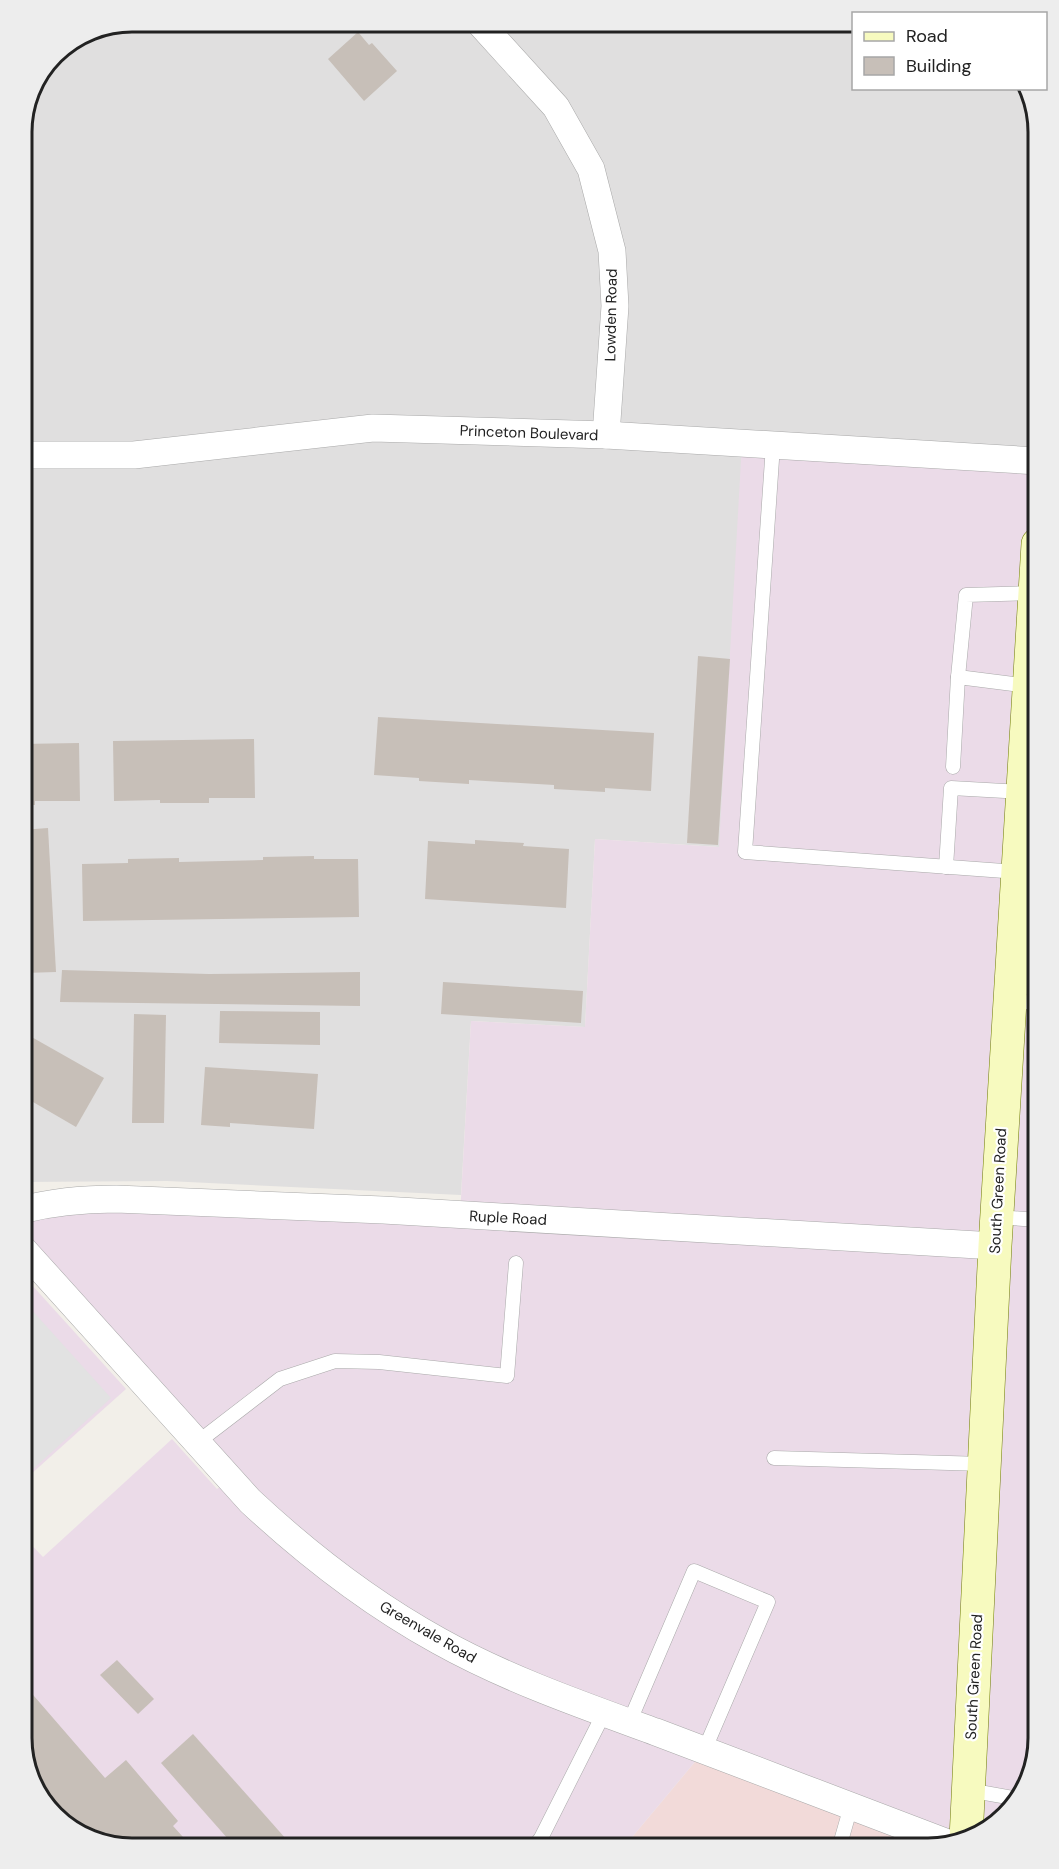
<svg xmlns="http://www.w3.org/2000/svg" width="1059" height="1869" font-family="'DM Sans',sans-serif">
<rect width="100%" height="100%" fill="#f2efe9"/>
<path fill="#e0dfdf" d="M131,21H853L854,88L1028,89L1038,131V461L731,648L720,847L595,839L585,1027L471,1021L461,1195L167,1181L21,1182V124L53,53L89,29Z"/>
<path fill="#f2dad9" d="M704,1751L928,1848H623Z"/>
<g fill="#ebdbe8">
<path d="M742,443L1038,461V1738L1020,1799L976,1837L948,1843L704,1751L623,1848H124L70,1830L32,1786L21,1738V1534L43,1557L172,1439L217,1489L229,1478L21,1247V1210L460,1215L471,1021L585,1027L595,839L719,847Z"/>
<path d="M21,1273L126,1389L21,1483Z"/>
</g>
<path fill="#e2e2e2" d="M21,1298L111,1398L21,1480Z"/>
<g fill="#c7bfb8">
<path d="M358,32L369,45L372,43L397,71L364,101L328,59Z"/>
<path d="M698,656L730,659L718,845L687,843Z"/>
<path d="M378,717L654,733L651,791L605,788V792L554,789V785L469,780V784L419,781V778L374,775Z"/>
<path d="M254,739L255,798H209V803H160V800L114,801L113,741Z"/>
<path d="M79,743L80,801H35V805H21V744Z"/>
<path d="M48,828L56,972L24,973L21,921V830Z"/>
<path d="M475,840L524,843L523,846L569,849L566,908L425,899L428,841L475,844Z"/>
<path d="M314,856V859H358L359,917L83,921L82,864L128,863V859L179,858V862L263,860V857Z"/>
<path d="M62,970L209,974L360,972V1006L60,1002Z"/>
<path d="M443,982L583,991L581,1023L441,1014Z"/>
<path d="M220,1011L320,1012V1045L219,1043Z"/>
<path d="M134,1014L166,1015L164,1123H132Z"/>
<path d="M21,1031L104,1078L76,1127L21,1095Z"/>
<path d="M205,1067L318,1074L314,1129L230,1123V1127L201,1125Z"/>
<path d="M21,1645L32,1657L21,1667Z"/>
<path d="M117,1660L154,1699L138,1714L100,1675Z"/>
<path d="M21,1681L105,1778L126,1760L178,1821L173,1826L193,1848H124L70,1830L32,1786L21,1738Z"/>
<path d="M193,1734L294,1848H236L161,1763Z"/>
</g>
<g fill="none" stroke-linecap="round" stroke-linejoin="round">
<defs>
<g id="service">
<path d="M773,445L745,852L1018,872"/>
<path d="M958,677L966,595L1035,593"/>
<path d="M953,767L958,677L1029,686"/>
<path d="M946,867L951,788L1023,792"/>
<path d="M1010,1001L1038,1003"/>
<path d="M997,1217L1038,1220"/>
<path d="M198,1442L280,1379L335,1361L379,1362L507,1376L516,1263"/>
<path d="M774,1458L984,1464"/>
<path d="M629,1723L694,1571L768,1602L704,1751"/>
<path d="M968,1790L1019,1799"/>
<path d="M533,1848L541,1838L604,1713"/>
<path d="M839,1848L851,1806"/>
</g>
<g id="minor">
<path d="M478,21L556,107L591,169L612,251L615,306L606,435"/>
<path d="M21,455H134L373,428L606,435L1038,461"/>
<path d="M21,1210C52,1202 84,1199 116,1199L383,1210L995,1246"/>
<path d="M21,1247L250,1501C308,1555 370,1603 439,1641C507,1679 582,1705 656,1732C753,1769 851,1806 948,1843"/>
</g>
<path id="secondary" d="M966,1839L995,1246L1038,544"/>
</defs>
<use href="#service" stroke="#a9a9a9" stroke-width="15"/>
<use href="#minor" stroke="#a9a9a9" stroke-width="28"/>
<use href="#secondary" stroke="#707d05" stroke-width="34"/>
<use href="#service" stroke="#fff" stroke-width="14"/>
<use href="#minor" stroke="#fff" stroke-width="27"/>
<use href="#secondary" stroke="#f7fabf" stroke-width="33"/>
</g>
<g text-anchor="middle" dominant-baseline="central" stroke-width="4.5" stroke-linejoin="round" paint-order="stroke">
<g font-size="15" fill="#222" stroke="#fff">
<text transform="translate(611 315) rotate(-89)">Lowden Road</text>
<text transform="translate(529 433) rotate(2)">Princeton Boulevard</text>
<text transform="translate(998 1191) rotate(-87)">South Green Road</text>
<text transform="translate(508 1218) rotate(3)">Ruple Road</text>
<text transform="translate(428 1632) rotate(30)">Greenvale Road</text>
<text transform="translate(974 1677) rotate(-87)">South Green Road</text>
</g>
</g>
<path d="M0 0H1059V1869H0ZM132 32H928A100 100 0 0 1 1028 132V1738A100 100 0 0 1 928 1838H132A100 100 0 0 1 32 1738V132A100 100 0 0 1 132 32Z" fill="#ededed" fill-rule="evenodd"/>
<path fill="none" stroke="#222" stroke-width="3" d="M132 32H928A100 100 0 0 1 1028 132V1738A100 100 0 0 1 928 1838H132A100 100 0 0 1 32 1738V132A100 100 0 0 1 132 32Z"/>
<rect x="852" y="12" width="195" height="78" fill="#ffffff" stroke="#a7a7a7" stroke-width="1.5"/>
<rect x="864" y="32" width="30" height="9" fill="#f7fabf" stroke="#a7a7a7" stroke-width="1.5"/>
<text x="906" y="42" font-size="18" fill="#222222">Road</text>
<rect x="864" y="57" width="30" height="18" fill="#c7bfb8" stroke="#a7a7a7" stroke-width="1.5"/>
<text x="906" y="72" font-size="18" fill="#222222">Building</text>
</svg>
